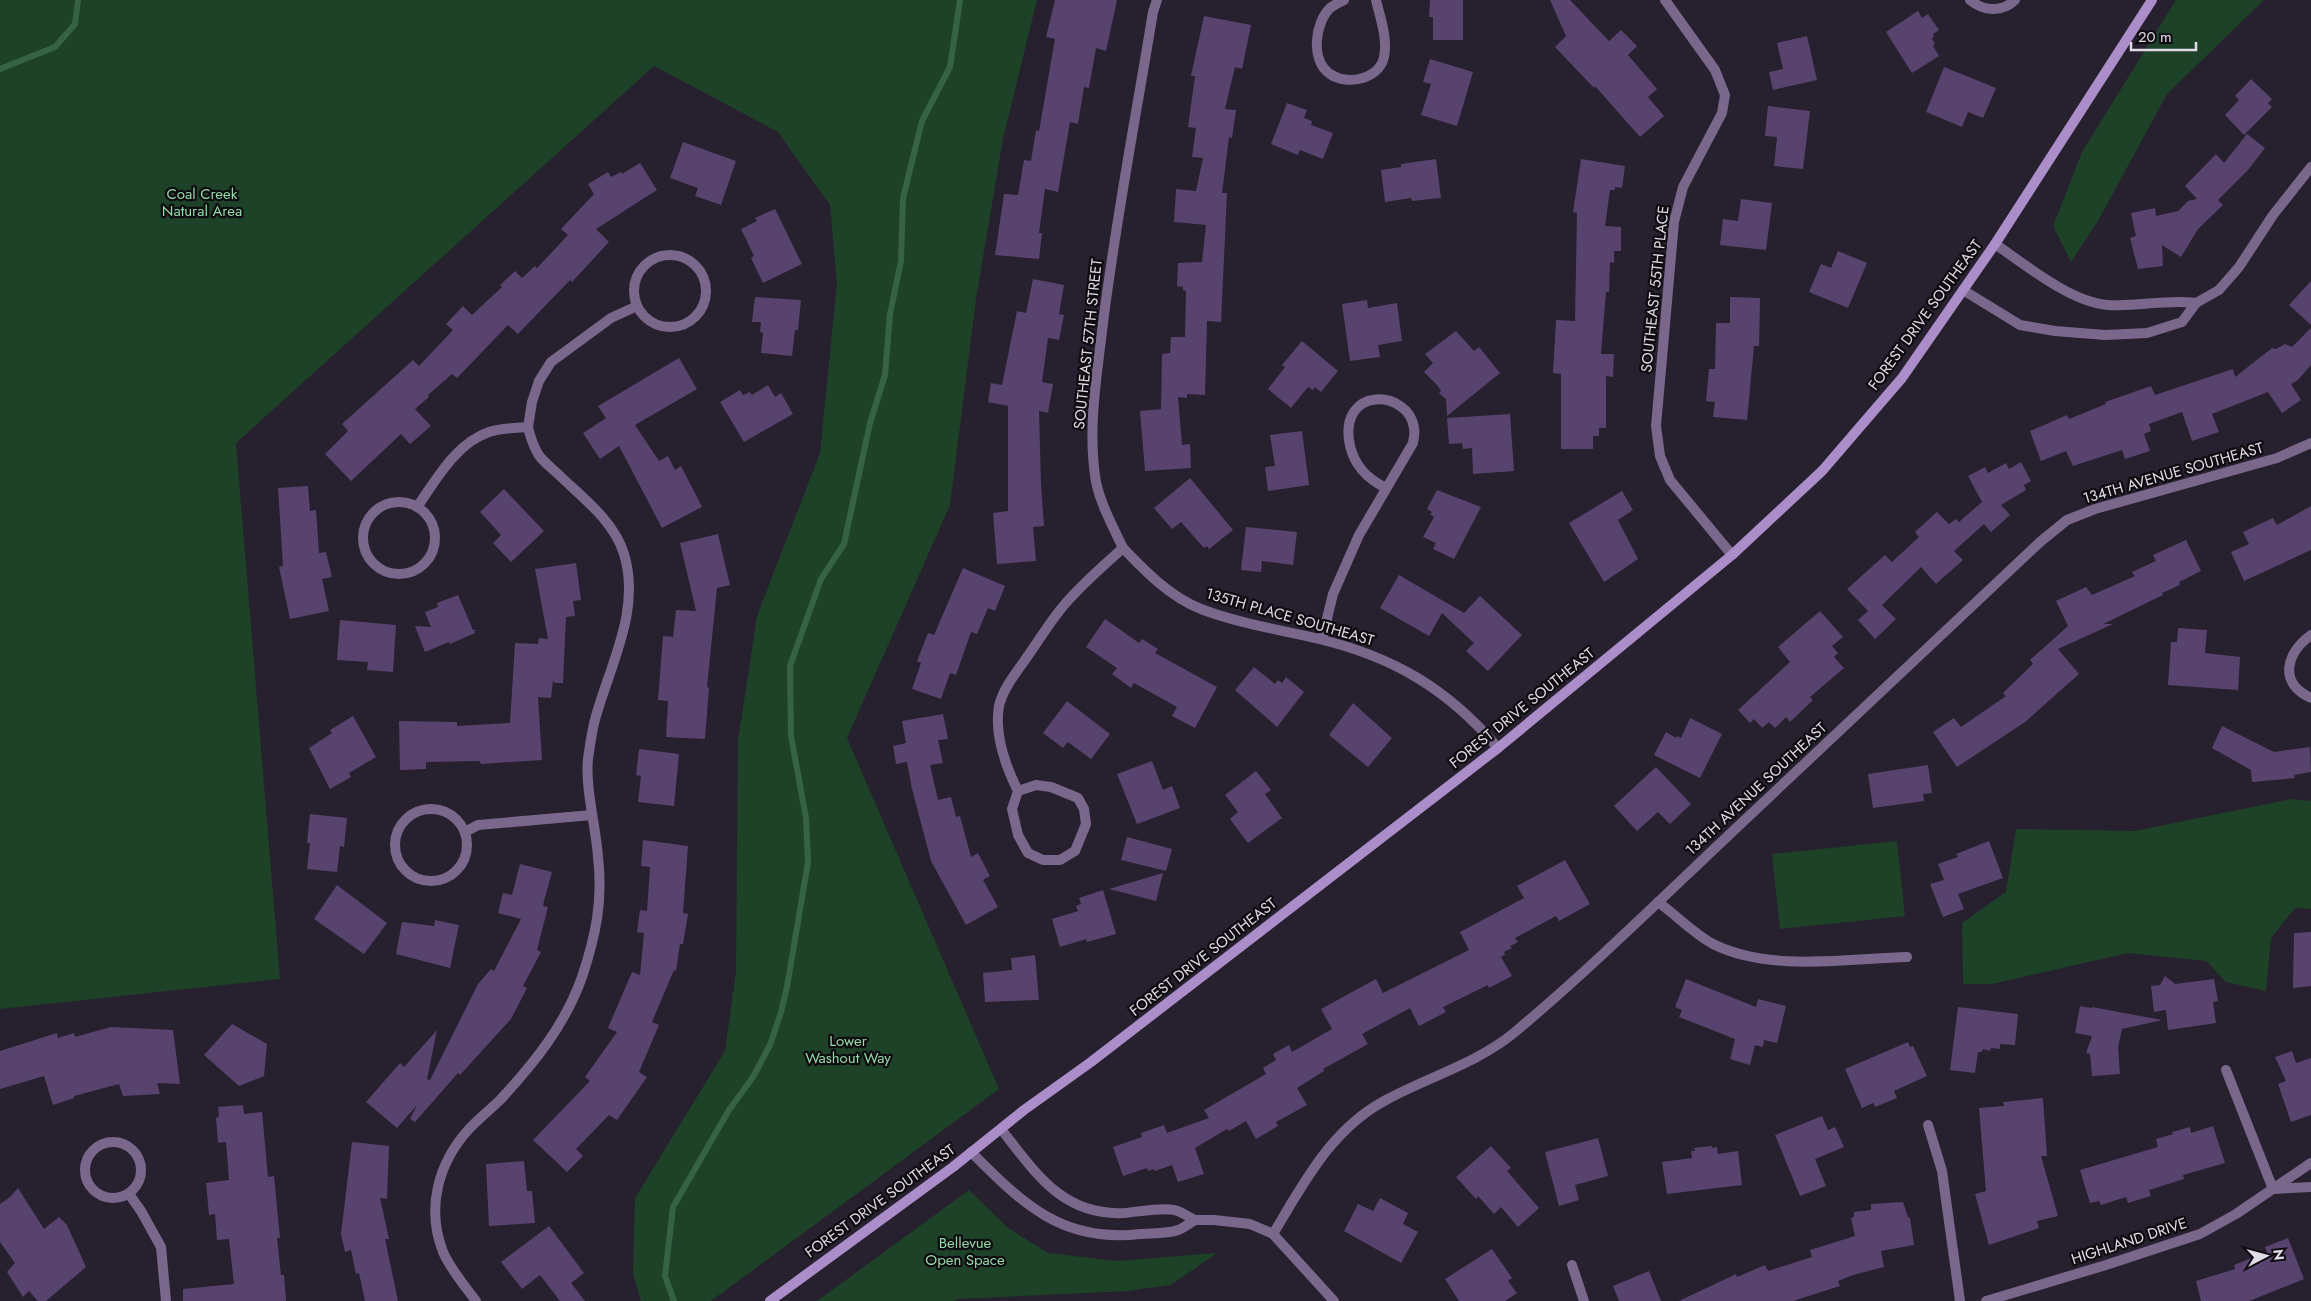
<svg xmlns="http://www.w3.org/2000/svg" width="2311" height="1301" font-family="Jost,sans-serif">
<rect width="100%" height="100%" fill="#27202e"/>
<g fill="#1d4228">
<path d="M0,0H1037L1003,139L976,299L950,505L847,738L999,1089L711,1301H641L633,1274L635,1198L725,1051L736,971L738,740L757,616L820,453L837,283L830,205L778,132L654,66L236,443L280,979L0,1009Z"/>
<path d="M2176,0H2264L2167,94L2098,221L2071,262L2053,226L2082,152Z"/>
<path d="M2292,799L2311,801V909L2295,908L2271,938L2266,991L2226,982L2206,961L2128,953L1992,984H1963L1962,923L2006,892L2016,829L2135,831Z"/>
<path d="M1897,841L1905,916L1780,929L1772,854Z"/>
<path d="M969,1190L1008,1228L1048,1253L1116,1261L1217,1253L1171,1285L1128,1291L957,1299L954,1301H817Z"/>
</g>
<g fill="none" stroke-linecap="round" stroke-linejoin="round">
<g stroke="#366442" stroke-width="6">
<path d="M0,69L55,47L75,24L78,0"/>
<path d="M674,1301L665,1276L673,1207L729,1110L753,1077L770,1045L781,1012L787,987L808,862L806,818L791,736L790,666L821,579L844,544L870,423L885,375L890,314L901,261L903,198L922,121L950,67L960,0"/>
</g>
</g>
<g fill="#58436e">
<path d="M1055,0H1117L1106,51L1096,48L1089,88L1084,87L1078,124L1070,122L1058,192L1045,189L1039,233H1042L1039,259L995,255L1004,194L1018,195L1024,160L1031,161L1036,130L1039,131L1055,39L1046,37Z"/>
<path d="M1430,0H1463V40H1433V17H1429Z"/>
<path d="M1550,0H1570L1609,41L1621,30L1637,46L1628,55L1657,89L1648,97L1664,116L1640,137L1595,86L1594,88L1555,47L1566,36Z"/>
<path d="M1918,11L1922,18L1928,14L1939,30L1933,34L1934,36L1932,38L1935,44L1933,46L1939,56L1912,73L1886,32Z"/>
<path d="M1204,16L1251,25L1242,69L1235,67L1225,109L1236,110L1232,138L1229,137L1222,193H1227L1221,322L1207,321L1205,395L1187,394V398L1178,397L1182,445L1190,444L1191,468L1145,471L1140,411L1161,409L1162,354L1170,353L1171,337H1185L1186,291L1183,290V287L1177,286L1178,263L1202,262L1206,225L1174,222L1176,189L1196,191L1203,158L1192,157L1196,128L1188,127L1195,76H1191Z"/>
<path d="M1807,36L1817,80L1773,90L1769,72L1783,69L1777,43Z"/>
<path d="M1430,59L1473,72L1457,126L1421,115L1431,84L1423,82Z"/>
<path d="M1944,67L1996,88L1983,118L1968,112L1962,127L1926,112Z"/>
<path d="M2251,79L2272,99L2268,103L2272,107L2244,135L2225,115L2239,100L2235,96Z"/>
<path d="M1287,103L1307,110L1304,118L1312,121L1311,125L1333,133L1323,159L1300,150L1298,155L1271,144Z"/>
<path d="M1768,106L1810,111L1803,169L1774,166L1777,137L1765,136Z"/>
<path d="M2247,134L2265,148L2248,170L2218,200L2223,205L2198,229L2181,257L2162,245L2163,266L2138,269L2130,238L2136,236L2131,213L2155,208L2156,216L2178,211L2188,201L2197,199L2185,186L2216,154L2224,163Z"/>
<path d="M683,142L736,161L721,205L695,196L698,188L670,178Z"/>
<path d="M1436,159L1441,198L1412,201L1411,198L1385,202L1381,170L1401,167V164Z"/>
<path d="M1581,159L1625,166L1622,188L1615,187V190H1610L1605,226L1621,227V251H1614V263L1610,262L1609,292H1606L1601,354H1614L1613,377L1606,376V428H1599V436H1593V449H1561V374L1553,373L1556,320L1575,321L1577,213L1573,212Z"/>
<path d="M640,163L657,190L596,229L609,242L572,282L570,280L518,334L508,325L457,378L452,374L428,395L429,397L415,409L431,426L410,444L401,434L351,481L325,454L348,431L342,424L413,360L419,366L453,330L446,324L463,306L472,315L502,287L500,285L515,271L522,278L535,266L537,268L568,235L561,229L594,194L588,184L608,172L611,177L621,172L622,174Z"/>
<path d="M1741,199L1772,203L1766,250L1720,245L1723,219L1738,221Z"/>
<path d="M775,209L802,264L763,283L751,258L754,256L741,229L757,221L755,218Z"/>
<path d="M1838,251L1867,263L1848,308L1809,292L1821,264L1831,268Z"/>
<path d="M1033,279L1064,285L1059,314L1064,315L1059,340L1048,338L1042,382L1053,384L1048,413L1039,411L1041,484L1044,526L1033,527L1036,561L997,564L993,513L1008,511V406L988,402L991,383L1002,385L1017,311L1026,313Z"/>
<path d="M2311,281V325L2289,305Z"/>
<path d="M755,297L801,300L798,330H795L792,356L761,353L763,333L760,332L761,322H752Z"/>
<path d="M1730,297L1760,298L1759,346H1754L1747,420L1713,417L1715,402L1706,401L1709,369H1715L1716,323H1730Z"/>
<path d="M1367,300L1368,308L1397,303L1402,341L1378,345L1380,357L1350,361L1342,304Z"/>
<path d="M2311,328V365L2298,380L2291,384L2301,400L2282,413L2268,392L2212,414L2219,432L2192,441L2182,412L2149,424L2151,431L2144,434L2150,451L2125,459L2122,450L2073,466L2066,451L2041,461L2030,431L2067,415L2069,419L2106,404L2105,402L2151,386L2155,395L2233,369L2235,377L2272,348L2276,349L2285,344L2292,347Z"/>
<path d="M1456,331L1474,351L1479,347L1500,373L1447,416L1446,399L1439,393L1441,391L1437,385L1424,372L1433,363L1425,354Z"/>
<path d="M1302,341L1338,371L1321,392L1315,387L1313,390L1308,387L1291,408L1268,389L1285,367L1282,365Z"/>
<path d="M679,358L697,389L635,425L659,461L668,456L675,470L681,466L702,507L662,528L619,446L600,459L583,433L606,418L598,406Z"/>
<path d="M768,385L775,397L781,393L793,414L744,442L720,402L740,390L743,395L750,392L752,395Z"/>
<path d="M1510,414L1514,471L1473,474L1472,448L1463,449L1462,443L1449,444L1447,418Z"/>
<path d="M1302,431L1309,485L1268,491L1265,467L1275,466L1270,435Z"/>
<path d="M2021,462L2031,481L2024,485L2026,490L2001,505L2010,515L1991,532L1984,524L1954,551L1963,560L1936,584L1921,567L1882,605L1896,619L1875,639L1858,620L1868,611L1847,589L1885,555L1892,562L1919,537L1915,532L1937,512L1949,524L1956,519L1959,522L1982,502L1968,476L1985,467L1988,473L2006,463L2009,469Z"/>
<path d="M1190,478L1233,530L1209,549L1207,546L1204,548L1181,522L1172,529L1154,508Z"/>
<path d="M308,486L310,511L316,510L319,553L326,552L332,577L322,579L329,611L290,619L279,567L283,566L278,488Z"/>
<path d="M504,489L544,531L511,562L493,543L501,535L480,512Z"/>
<path d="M1437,490L1481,507L1454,559L1433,549L1436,543L1423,537L1434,517L1430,514L1432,512L1427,509Z"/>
<path d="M1622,491L1633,510L1618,520L1638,559L1604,582L1569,523Z"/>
<path d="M2311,506V550L2244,581L2231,552L2249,544L2243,532L2273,518L2277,525Z"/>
<path d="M1246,527L1297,532L1293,565L1262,561L1261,572L1241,570Z"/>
<path d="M718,534L730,585L717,588L707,687L709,688L705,739L666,737L668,701L658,700L663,636L673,637L676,610L696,611L680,543Z"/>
<path d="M2186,540L2201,571L2179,582L2180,585L2162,593L2163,595L2103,624H2113L2058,649L2079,674L2025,722L1957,767L1933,732L1954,718L1961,727L2006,696L2003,693L2033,664L2030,660L2068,626L2056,601L2086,587L2092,595L2135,576L2132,572L2156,561L2153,555Z"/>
<path d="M576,563L581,600L573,601L575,616L566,617L563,683H555L553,681L551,698L538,697L542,760L481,764L480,761L426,762V769L400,770L399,721L457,722V726L510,723L515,643L538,644L539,638L548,639L535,569Z"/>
<path d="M963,568L1005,586L995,611L988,608L977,634L971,632L956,675L950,673L941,699L912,689L921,663L917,661L928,633L934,635Z"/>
<path d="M1399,575L1464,613L1480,596L1522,635L1488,671L1466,651L1474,643L1442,613L1429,636L1380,608Z"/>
<path d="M458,595L473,630H477L474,631L475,633L450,644L449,642L425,652L415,626L431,627L425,612L438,607L437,603Z"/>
<path d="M1820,611L1843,637L1832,646L1838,653L1834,657L1844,668L1810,697L1813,700L1790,722L1786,717L1775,728L1769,722L1762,728L1754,719L1750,723L1738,710L1790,662L1778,647Z"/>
<path d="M1105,619L1139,643L1142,639L1158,649L1155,653L1217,687L1195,728L1172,716L1177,707L1134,683L1131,688L1112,674L1117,668L1086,647Z"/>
<path d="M340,620L396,625L393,672L367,670L368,662L337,660Z"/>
<path d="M2178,628L2207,630L2205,653L2240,657L2238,690L2168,685L2171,642H2177Z"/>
<path d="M1254,667L1275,684L1278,680L1282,683L1286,677L1304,692L1277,727L1235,690Z"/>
<path d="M1067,701L1110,734L1091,759L1068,742L1063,748L1043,733Z"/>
<path d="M1353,703L1392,738L1368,767L1329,735Z"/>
<path d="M943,714L948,739L938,740L943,763L930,765L938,800L951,797L956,817L960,816L971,857L978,853L990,876L983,880L998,907L966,925L931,861L912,789L907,762L896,764L893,746L906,743L902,721Z"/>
<path d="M353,716L376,757L349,773L351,777L330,789L309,748L332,733L330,730Z"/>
<path d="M1690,718L1722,734L1700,778L1654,755L1666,732L1676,738L1677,736L1681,738Z"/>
<path d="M2222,726L2274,752L2310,747L2311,772L2294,775L2295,778L2252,782L2251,770L2212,748Z"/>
<path d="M639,749L679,754L674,806L638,802L641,776L636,775Z"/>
<path d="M1152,761L1163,790L1172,786L1180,808L1137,824L1117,774Z"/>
<path d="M1928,765L1932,793L1923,794L1924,801L1873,808L1868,774Z"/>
<path d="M1656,767L1691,804L1670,824L1658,812L1637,831L1614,806Z"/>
<path d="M1256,771L1271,790L1265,794L1282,818L1248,843L1230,819L1238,812L1225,795Z"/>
<path d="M310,814L347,818L344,847L340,846L337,872L307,869L310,843H307Z"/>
<path d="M1127,837L1172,849L1166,871L1121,860Z"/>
<path d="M643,840L688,846L683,913L688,914L683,944H680L676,971L674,970L652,1022L659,1025L639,1072L647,1077L617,1120L609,1115L576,1149L583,1156L567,1172L533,1140L590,1081L585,1077L617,1032L608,1028L632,972L640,975L644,933L637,932L640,910L647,911L650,867L641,866Z"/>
<path d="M1989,841L2003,878L1958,894L1964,909L1943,917L1930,884L1944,880L1938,864L1958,857L1956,854Z"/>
<path d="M1565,860L1590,904L1559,921L1556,916L1515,938L1518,942L1510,946L1512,948L1504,952L1505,955L1501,957L1512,976L1489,988L1488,985L1443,1007L1446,1012L1419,1026L1410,1008L1362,1034L1368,1044L1323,1069L1324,1071L1297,1088L1307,1105L1276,1122L1278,1126L1256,1139L1246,1121L1229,1131L1227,1129L1195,1148L1204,1174L1178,1182L1172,1165L1155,1171L1154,1169L1148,1171L1147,1168L1123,1176L1113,1147L1142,1137L1141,1133L1164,1125L1167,1133L1209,1118L1204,1110L1266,1074L1263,1068L1276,1060L1273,1054L1289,1045L1292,1052L1332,1029L1321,1009L1376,979L1383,993L1469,950L1460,932L1524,898L1517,886Z"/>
<path d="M520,864L552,872L544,901L543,906L548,907L537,950L541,952L523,986L527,988L511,1019L460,1075L458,1073L415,1122L410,1119L417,1105L397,1128L366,1102L400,1063L404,1067L437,1030L427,1079L430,1080L478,984L491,969L494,971L521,919L498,913L503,893L512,895Z"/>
<path d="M1163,873L1156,901L1109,889Z"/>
<path d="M337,885L387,923L364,954L314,919Z"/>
<path d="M1103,890L1116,934L1087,942L1086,939L1060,947L1052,919L1078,911L1076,906L1081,904L1079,898Z"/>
<path d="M435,920L459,925L450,968L396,954L402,922L434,926Z"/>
<path d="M2311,932V986L2293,988L2294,933Z"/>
<path d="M1035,955L1039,1000L985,1002L983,973L1012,970L1011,958Z"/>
<path d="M2165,976L2175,984L2214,979L2218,1001L2213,1002L2216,1023L2168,1030L2166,1010L2154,1012L2151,986L2160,985Z"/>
<path d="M1686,979L1756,1007L1758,999L1786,1006L1777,1043L1764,1040L1763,1047L1755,1045L1750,1065L1730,1059L1735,1039L1679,1017L1682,1010L1675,1007Z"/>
<path d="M2080,1006L2091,1008L2092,1007L2162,1020L2122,1029L2118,1048L2120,1074L2092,1076L2090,1054L2086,1053L2092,1036L2075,1033Z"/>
<path d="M1958,1007L2018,1014L2015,1045L2000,1044V1049L1991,1048L1990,1051L1983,1049L1982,1052H1978L1975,1073L1950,1070Z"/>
<path d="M232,1024L267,1044L264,1076L239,1086L204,1055Z"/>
<path d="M111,1027L173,1030L180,1084L157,1083L160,1094L123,1096L119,1084L74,1096V1098L53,1105L44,1076L0,1089V1051L57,1033L58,1038L74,1033L75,1037Z"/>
<path d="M1908,1042L1910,1047L1913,1046L1927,1076L1894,1091L1897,1098L1875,1107L1873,1103L1862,1108L1845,1069Z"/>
<path d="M2292,1051L2296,1063L2311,1058V1115L2291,1122L2278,1084L2286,1081L2275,1057Z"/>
<path d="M2043,1098L2047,1156H2041L2058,1216L2037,1221L2039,1228L1989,1245L1975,1194L1986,1191L1979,1108L2004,1106L2003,1102Z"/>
<path d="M243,1105L244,1114L262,1112L268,1177L274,1176L280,1238H277L281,1275H284L286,1301H183V1289L234,1284L229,1239L217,1240L215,1214L209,1215L206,1183L229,1180L226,1142L218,1143L216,1118L219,1117L218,1107Z"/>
<path d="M1822,1116L1828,1130L1835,1127L1844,1147L1815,1159L1826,1186L1800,1196L1775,1135Z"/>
<path d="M2213,1126L2225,1163L2183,1175L2184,1179L2149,1190L2151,1196L2128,1203L2126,1197L2101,1205L2099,1201L2090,1203L2080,1170L2158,1147L2156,1139L2173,1134L2172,1132L2190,1127L2191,1133Z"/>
<path d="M1598,1138L1608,1176L1575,1185L1579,1200L1559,1206L1545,1152Z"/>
<path d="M352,1142L389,1146L387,1199L380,1198L389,1239H385L398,1301H365L359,1273L356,1274L351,1250L345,1252L341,1234Z"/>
<path d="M1491,1146L1511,1168L1507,1171L1539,1208L1518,1227L1501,1207L1494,1214L1478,1196L1476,1199L1456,1177Z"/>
<path d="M1712,1146V1148L1717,1147L1718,1154L1738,1151L1742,1185L1667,1194L1662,1162L1692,1158L1691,1151H1695L1694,1148Z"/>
<path d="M524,1161L527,1191H532L535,1223L489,1226L486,1164Z"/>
<path d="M18,1188L44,1229L59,1217L67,1225L86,1267L46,1301H38L29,1291L23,1297L7,1272L15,1263L0,1242V1204L10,1197Z"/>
<path d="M1380,1198L1408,1213L1403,1224L1418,1232L1401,1263L1344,1231L1358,1204L1373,1211Z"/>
<path d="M1903,1202L1908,1217L1910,1218L1914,1245L1881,1251L1884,1267L1853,1275L1838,1281L1840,1286L1793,1301H1679L1736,1274L1737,1277L1765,1265L1768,1271L1812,1257L1810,1250L1855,1236L1851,1218L1854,1217V1212L1871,1210V1204Z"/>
<path d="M549,1226L584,1273L571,1283L585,1301H560L540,1275L522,1289L501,1262Z"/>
<path d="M2288,1238L2304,1279L2249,1301H2201L2196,1281L2235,1269L2234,1265L2267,1252L2265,1247Z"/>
<path d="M1492,1249L1512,1278L1508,1281L1517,1293L1505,1301H1459L1445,1279Z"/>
<path d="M1649,1271L1661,1301H1619L1613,1286Z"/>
</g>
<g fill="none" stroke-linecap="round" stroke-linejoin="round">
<g stroke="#79678c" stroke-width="10">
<path d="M1344,0C1340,2 1334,5 1330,8C1315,23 1310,60 1330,74C1348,86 1379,79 1384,57C1388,39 1380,17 1376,0"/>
<path d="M1665,0L1715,70L1725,95L1722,113L1683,187L1674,222L1656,426L1660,456L1670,480L1732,555"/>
<path d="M1970,0C1983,11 2002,13 2015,0"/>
<path d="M1995,244C2026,265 2070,302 2108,305C2138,307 2166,299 2196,303"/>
<circle cx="670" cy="291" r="36"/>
<path d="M1963,290L2020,325L2055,331L2105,335L2147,333L2182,322L2196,303L2219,290L2239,267L2273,215L2311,167"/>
<circle cx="399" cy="538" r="36"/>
<path d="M417,507C436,480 456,443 489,432C501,428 515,428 528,427L532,402L539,381L551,362L611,318L637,306"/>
<path d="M1123,548C1145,571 1170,597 1201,609C1237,623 1281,630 1319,639C1394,657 1448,689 1498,748"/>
<path d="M2311,635C2286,653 2278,683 2311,698"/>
<path d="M1322,639L1333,594L1359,535L1413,443C1414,438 1415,432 1414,428C1409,389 1337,385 1350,446C1355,467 1368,479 1386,488"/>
<path d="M1018,791L1036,785L1051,787L1078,798L1084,809L1086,824L1075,851L1060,860H1043L1028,853L1018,835L1012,809L1018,791C1005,765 994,735 999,706C1003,688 1017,672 1027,657C1040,639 1051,620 1065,604C1082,584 1103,566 1123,548C1113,527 1101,505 1096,482C1087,429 1097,376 1103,323C1116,219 1136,116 1153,12L1157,0"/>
<circle cx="431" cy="845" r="36"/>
<path d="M465,832L478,825L592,815"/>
<path d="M1658,902C1676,915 1694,934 1713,944C1769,972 1846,959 1907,957"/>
<path d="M2226,1070L2273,1189"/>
<path d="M1928,1125L1942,1171L1960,1301"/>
<circle cx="113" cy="1170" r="28"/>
<path d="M129,1194L141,1211L161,1247L166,1301"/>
<path d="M1273,1234C1304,1183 1331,1129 1386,1100C1428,1077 1478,1063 1515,1032C1590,969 1660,900 1731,833C1834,736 1937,639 2040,542L2067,520L2095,509L2277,458L2311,443"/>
<path d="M1572,1265L1584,1301"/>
<path d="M476,1301C464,1285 451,1270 443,1252C426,1208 438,1163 469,1129C479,1118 491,1109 501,1099C535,1062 565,1025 582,977C596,935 603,901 598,857C596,827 585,788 588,759C590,745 592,729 596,716C611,663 641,609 624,554C614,521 583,498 559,475C552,468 543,462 538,454C533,445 530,436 528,427"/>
</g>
<g stroke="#79678c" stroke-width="10">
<path d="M971,1152C1023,1204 1062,1243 1140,1234C1152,1233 1167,1234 1178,1230C1184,1228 1190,1223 1195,1220C1188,1217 1181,1211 1174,1210C1162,1207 1138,1212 1124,1213C1062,1216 1035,1172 1001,1129"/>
<path d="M2274,1189L2311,1187"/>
<path d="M1195,1220H1214L1250,1224L1273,1234L1334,1301"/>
<path d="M1986,1301L2106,1265L2200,1234L2236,1214L2311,1163"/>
</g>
<path stroke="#aa8dc9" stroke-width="10" d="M770,1301L953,1167L1024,1110L1091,1062L1498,748L1732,555L1822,471L1902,378L1995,244L2152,0"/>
</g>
<g text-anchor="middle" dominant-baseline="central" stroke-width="4.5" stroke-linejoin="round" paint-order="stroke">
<g font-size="15" fill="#94dca7" stroke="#0e0b11">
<text x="202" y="194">Coal Creek<tspan x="202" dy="17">Natural Area</tspan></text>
<text x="848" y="1041">Lower<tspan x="848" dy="17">Washout Way</tspan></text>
<text x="965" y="1243">Bellevue<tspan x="965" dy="17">Open Space</tspan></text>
</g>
<g font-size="15" fill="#e0dce5" stroke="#0e0b11">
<text transform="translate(1655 289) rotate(-84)">SOUTHEAST 55TH PLACE</text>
<text transform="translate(1925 315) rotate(-54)">FOREST DRIVE SOUTHEAST</text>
<text transform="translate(1088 344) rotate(-84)">SOUTHEAST 57TH STREET</text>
<text transform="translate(2173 473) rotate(-16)">134TH AVENUE SOUTHEAST</text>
<text transform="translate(1290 617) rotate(16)">135TH PLACE SOUTHEAST</text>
<text transform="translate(1522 708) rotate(-39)">FOREST DRIVE SOUTHEAST</text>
<text transform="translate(1756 789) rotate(-43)">134TH AVENUE SOUTHEAST</text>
<text transform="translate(1203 957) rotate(-38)">FOREST DRIVE SOUTHEAST</text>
<text transform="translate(880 1201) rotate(-36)">FOREST DRIVE SOUTHEAST</text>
<text transform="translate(2129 1241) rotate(-18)">HIGHLAND DRIVE</text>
</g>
</g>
<g transform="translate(2266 1256) rotate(84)" stroke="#0e0b11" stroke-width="4" paint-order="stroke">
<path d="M0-4L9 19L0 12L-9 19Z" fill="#e0dce5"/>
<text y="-8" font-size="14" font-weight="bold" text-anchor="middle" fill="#e0dce5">N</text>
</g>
<path d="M2131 42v8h65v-8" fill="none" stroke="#e0dce5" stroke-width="2.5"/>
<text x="2138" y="42" font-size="15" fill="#e0dce5" stroke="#0e0b11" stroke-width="4" paint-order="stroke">20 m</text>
</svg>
